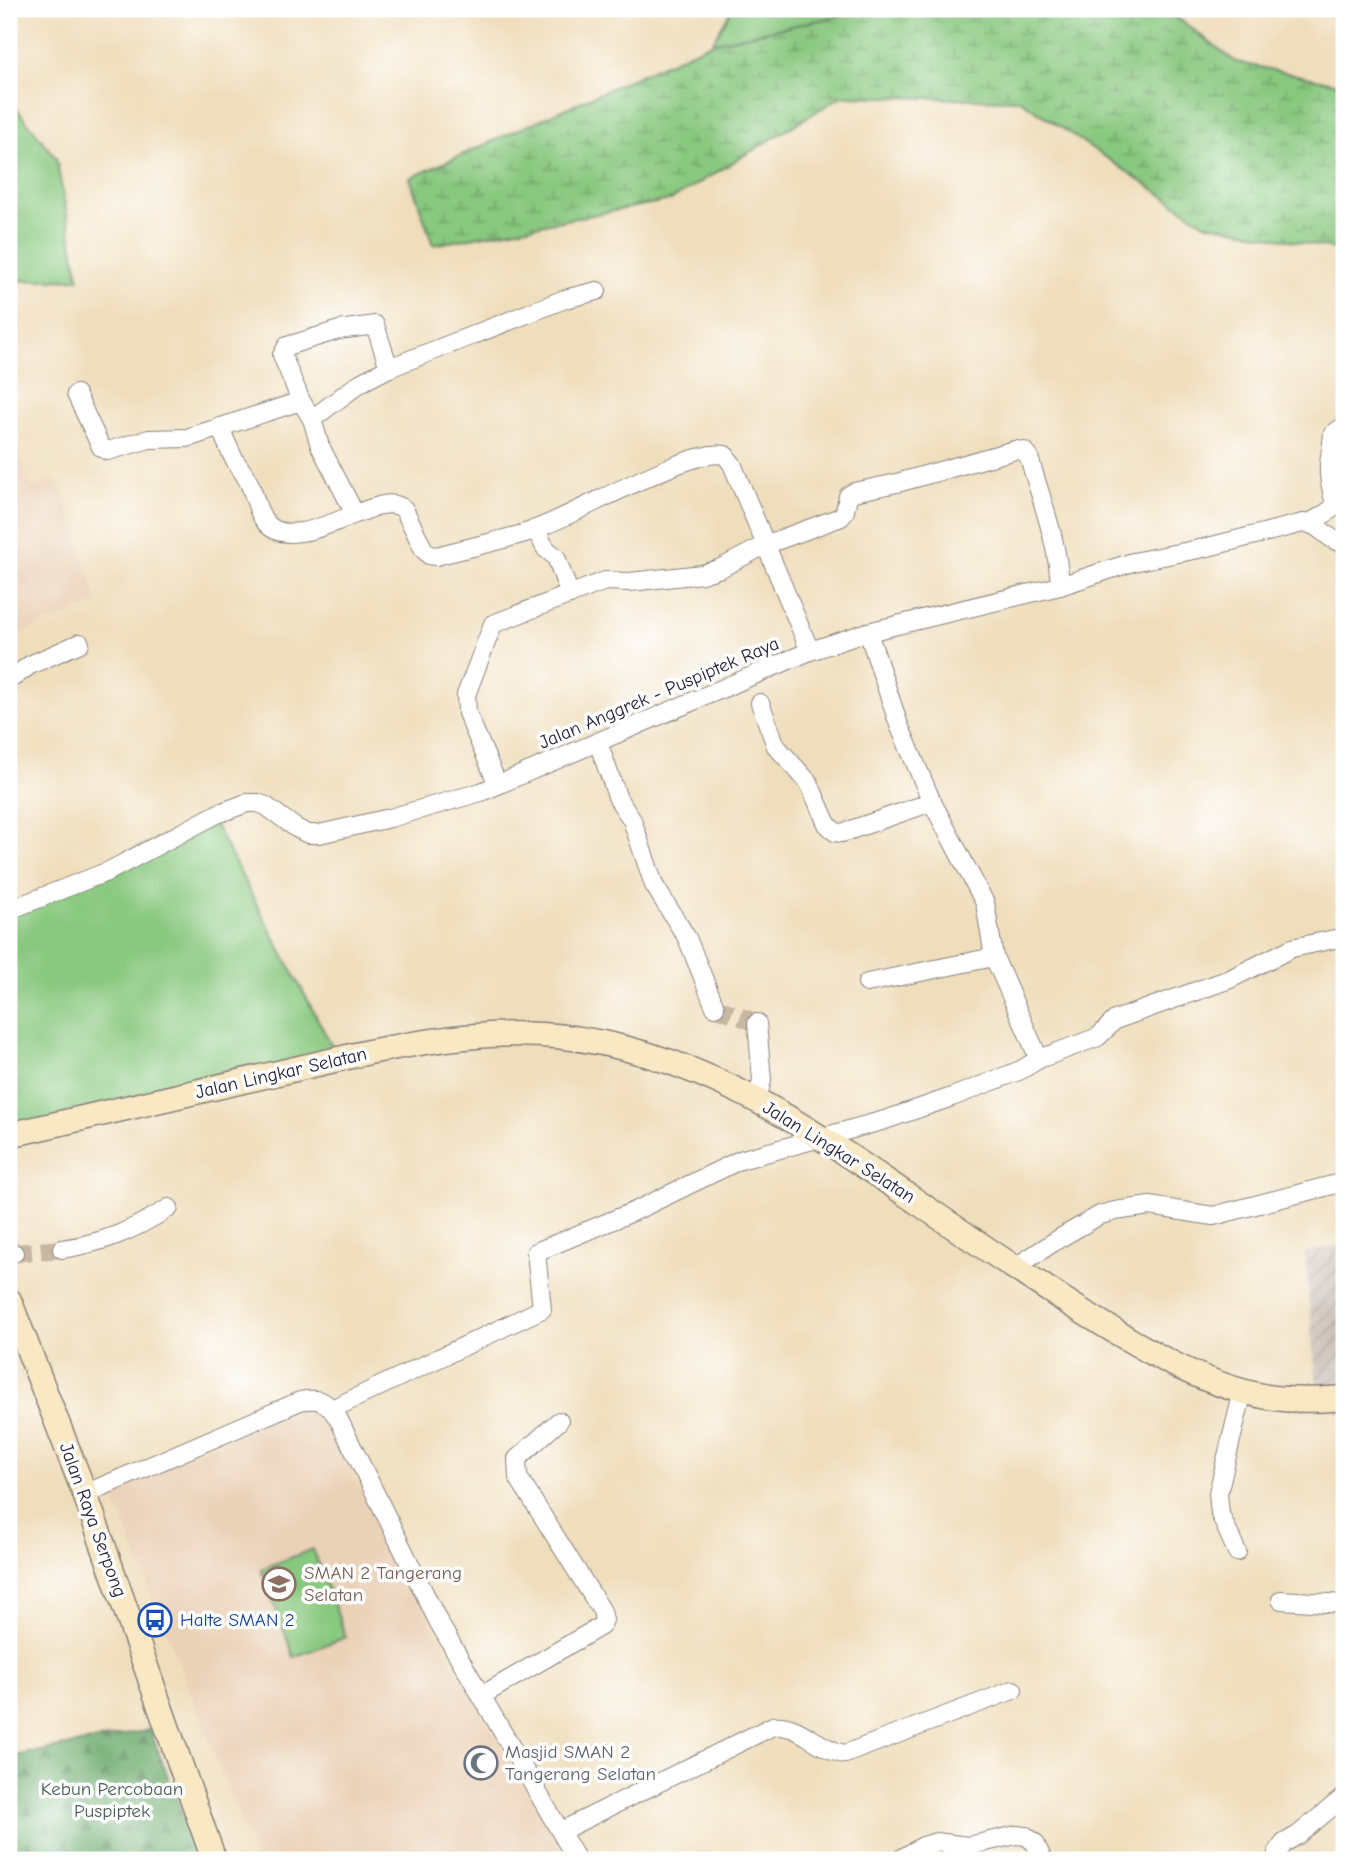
<svg xmlns="http://www.w3.org/2000/svg" width="1353" height="1869" font-family="'Comic Neue',sans-serif">
<defs>
<pattern id="industrial-furrows" width="10" height="10" patternUnits="userSpaceOnUse" patternTransform="scale(1.75)"><rect width="10" height="10" fill="#ccc2b9"/><path d="M-1 1l2-2M0 10L10 0M9 11l2-2" fill="none" stroke="#afa6a0"/></pattern>
<pattern id="forest-firs" width="22" height="20" patternUnits="userSpaceOnUse" patternTransform="scale(1.75)"><rect width="22" height="20" fill="#6eac6e"/><path d="M5 1l3.5 6h-7zM16 11l3.5 6h-7z" fill="#5a8c5c"/></pattern>
<pattern id="wetland-marsh" width="20" height="14" patternUnits="userSpaceOnUse" patternTransform="scale(1.75)"><rect width="20" height="14" fill="#89c87f"/><path d="M1 5h8M5 5V1M11 12h8M15 12V8" fill="none" stroke="#70a269"/></pattern>
</defs>
<rect width="100%" height="100%" fill="#fff"/>
<filter id="ink" filterUnits="userSpaceOnUse"><feTurbulence type="fractalNoise" baseFrequency=".0143" numOctaves="2"/><feDisplacementMap in="SourceGraphic" scale="14" xChannelSelector="R" yChannelSelector="G"/><feConvolveMatrix kernelMatrix="1 2 1 2 8 2 1 2 1" color-interpolation-filters="sRGB"/></filter>
<filter id="wash" filterUnits="userSpaceOnUse"><feTurbulence type="fractalNoise" baseFrequency=".00686" numOctaves="4" result="noise"/><feDisplacementMap in="SourceGraphic" scale="28" xChannelSelector="R" yChannelSelector="G"/><feGaussianBlur stdDeviation="1.57" result="paint"/><feColorMatrix in="noise" values="0 0 0 0 0 0 0 0 0 0 0 0 0 0 0 0 0 1.4 0 .05"/><feComposite in="paint" operator="in"/></filter>
<g filter="url(#wash)">
<rect width="100%" height="100%" fill="#efdebc"/>
<g fill="#ead2b8">
<path d="M20,451L31,488L54,481L63,490L98,603L9,637V454Z"/>
<path d="M302,1406L319,1412L460,1676L568,1860H256L111,1491Z"/>
</g>
<path fill="url(#industrial-furrows)" d="M1344,1244V1395L1318,1397L1305,1253Z"/>
<g fill="#89c87f" stroke="#56755d" stroke-width="2">
<path d="M732,9H871L712,43Z"/>
<path d="M9,99L56,158L79,279L9,281Z"/>
<path d="M210,816L334,1050L9,1137V905Z"/>
<path d="M313,1549L346,1637L294,1657L261,1569Z"/>
</g>
<path fill="url(#forest-firs)" stroke="#486754" stroke-width="2" d="M150,1730L200,1860H9V1757Z"/>
<path fill="url(#wetland-marsh)" stroke="#56755d" stroke-width="2" d="M871,9H1166L1236,62L1344,85V251L1204,223L1020,100L842,96L671,200L433,245L410,178L712,43Z"/>
</g>
<g filter="url(#ink)">
<g fill="none" stroke-linecap="round" stroke-linejoin="round">
<g stroke="#c6b8a2" stroke-width="18" stroke-dasharray="18 9" stroke-linecap="butt">
<path d="M715,1007L757,1023"/>
<path d="M14,1253L62,1249"/>
</g>
<defs>
<g id="street">
<path d="M389,368L375,325L339,330L287,346L282,355L301,401L312,419L320,446L355,514C371,509 390,498 404,509L424,550L429,555L436,556C466,548 496,542 525,533C569,520 688,447 725,455L732,464L810,651"/>
<path d="M76,394L101,447L108,451L149,439L187,438L301,401"/>
<path d="M312,419L360,383L389,368L565,299L597,291"/>
<path d="M220,427C224,437 228,447 233,457C238,466 246,475 250,485C255,496 257,511 264,520C282,548 332,523 355,514"/>
<path d="M1309,523C1346,503 1332,508 1329,474C1328,461 1332,447 1333,434L1344,426"/>
<path d="M535,529L546,549L556,557L570,595"/>
<path d="M868,632L899,725L932,802L985,903L994,957L1039,1059"/>
<path d="M9,680L30,665L80,643"/>
<path d="M760,703L776,746L809,783L827,824L835,832L842,833L932,802"/>
<path d="M598,742L618,799L632,820L654,885L687,938L715,1007"/>
<path d="M498,785L467,713L466,695L493,624L605,581L630,582L702,574L721,568L765,545L841,517L845,511L848,496L854,492L897,483L1015,450L1024,451L1029,457C1041,499 1058,542 1060,586"/>
<path d="M9,910L109,871L217,814L247,803H258L266,806L296,828L308,834H319L390,818L481,792L810,651L868,632L1060,586L1133,562L1204,548L1303,523C1320,522 1328,543 1344,542"/>
<path d="M867,983L994,957"/>
<path d="M757,1023L762,1080L757,1100"/>
<path d="M62,1249C107,1242 131,1231 169,1208"/>
<path d="M9,1253H14"/>
<path d="M1014,1268L1060,1238L1100,1215L1115,1211L1150,1206L1213,1216L1344,1182"/>
<path d="M332,1409L542,1309L536,1252L635,1211L740,1160L885,1120L952,1097L1021,1070L1039,1059L1098,1037L1115,1020L1230,979L1292,948L1344,937"/>
<path d="M85,1494L300,1401C321,1397 328,1402 339,1420L439,1623L577,1860"/>
<path d="M1237,1552L1220,1514L1218,1493L1243,1391"/>
<path d="M1281,1600L1344,1604"/>
<path d="M481,1696L601,1626L604,1620L602,1611L518,1477L517,1459L559,1421"/>
<path d="M561,1831L773,1726C798,1722 820,1751 845,1754L1013,1690"/>
<path d="M899,1860L923,1846L936,1842L968,1846L1016,1835L1026,1836L1035,1843L1043,1860"/>
<path d="M1278,1860L1277,1853L1284,1843L1298,1835L1344,1797"/>
</g>
<g id="secondary">
<path d="M9,1135L369,1052C431,1040 492,1030 556,1036C691,1049 801,1122 910,1197C964,1234 1019,1271 1075,1307C1137,1345 1201,1387 1274,1398C1298,1401 1321,1400 1344,1398"/>
<path d="M9,1300L85,1494L214,1860"/>
</g>
</defs>
<use href="#street" stroke="#88807c" stroke-width="20"/>
<use href="#secondary" stroke="#88807c" stroke-width="27"/>
<use href="#street" stroke="#fff" stroke-width="18"/>
<use href="#secondary" stroke="#f8e8c3" stroke-width="24"/>
</g>
</g>
<defs>
<symbol id="school-ring" viewBox="-11 -11 22 22"><circle r="9.5" fill="#fff" stroke="#8d6e63" stroke-width="1.5"/><path d="M0-5L7-2L0 1L-7-2ZM-4 1L0 2.5L4 1V4Q0 6-4 4Z" fill="#8d6e63"/></symbol>
<symbol id="bus-ring" viewBox="-11 -11 22 22"><circle r="9.5" fill="#fff" stroke="#1a4fb4" stroke-width="1.5"/><path d="M-5-6H5V4H4V6H2V4H-2V6H-4V4H-5ZM-3.5-4V0h7V-4ZM-3.5 1.2v1.5H-2V1.2ZM2 1.2v1.5H3.5V1.2Z" fill="#1a4fb4"/></symbol>
<symbol id="mosque-ring" viewBox="-11 -11 22 22"><circle r="9.5" fill="#fff" stroke="#6b7280" stroke-width="1.5"/><path d="M3.5-4.9A6 6 0 1 0 3.5 4.9A5 5 0 1 1 3.5-4.9Z" fill="#6b7280"/></symbol>
</defs>
<g fill-rule="evenodd">
<use href="#school-ring" x="260" y="1565" width="38" height="38"/>
<use href="#bus-ring" x="136" y="1601" width="38" height="38"/>
<use href="#mosque-ring" x="462" y="1744" width="38" height="38"/>
</g>
<g text-anchor="middle" dominant-baseline="central" stroke-width="7" stroke-linejoin="round" paint-order="stroke">
<g font-size="19" fill="#22223b" stroke="#fff">
<text transform="translate(659 693) rotate(-23)">Jalan Anggrek - Puspiptek Raya</text>
<text transform="translate(281 1073) rotate(-13)">Jalan Lingkar Selatan</text>
<text transform="translate(839 1152) rotate(32)">Jalan Lingkar Selatan</text>
<text transform="translate(93 1520) rotate(70)">Jalan Raya Serpong</text>
</g>
<g font-size="19" fill="#785e54" stroke="#fff" text-anchor="start">
<text x="304" y="1573">SMAN 2 Tangerang<tspan x="304" dy="22">Selatan</tspan></text>
</g>
<g font-size="19" fill="#164399" stroke="#fff" text-anchor="start">
<text x="180" y="1620">Halte SMAN 2</text>
</g>
<g font-size="19" fill="#5b616d" stroke="#fff" text-anchor="start">
<text x="505" y="1752">Masjid SMAN 2<tspan x="505" dy="22">Tangerang Selatan</tspan></text>
</g>
<g font-size="19" fill="#465c53" stroke="#fff">
<text x="112" y="1789">Kebun Percobaan<tspan x="112" dy="22">Puspiptek</tspan></text>
</g>
</g>
<rect width="1353" height="1869" fill="none" stroke="#fff" stroke-width="35"/>
</svg>
